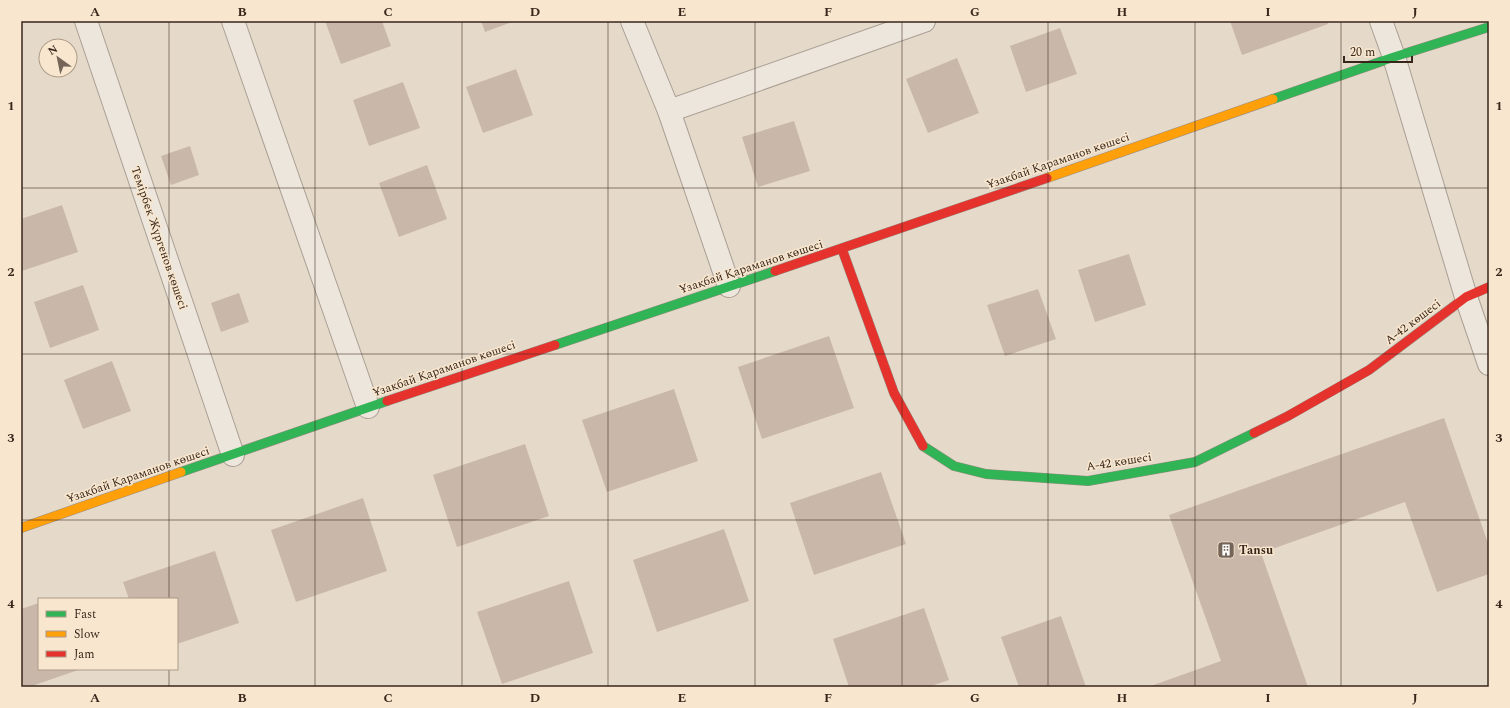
<svg xmlns="http://www.w3.org/2000/svg" width="1510" height="708" font-family="Spectral,serif">
<rect width="100%" height="100%" fill="#e5daca"/>
<g fill="#c9b7aa">
<path d="M325,21H382L391,46L341,64Z"/>
<path d="M481,21H515L485,32Z"/>
<path d="M1230,21H1327L1328,24L1242,55Z"/>
<path d="M1060,28L1077,74L1026,92L1010,46Z"/>
<path d="M957,58L979,113L928,133L906,79Z"/>
<path d="M516,69L533,115L483,133L466,87Z"/>
<path d="M403,82L420,128L369,146L353,100Z"/>
<path d="M794,121L810,171L758,187L742,137Z"/>
<path d="M190,146L199,175L171,185L161,156Z"/>
<path d="M427,165L447,219L399,237L379,183Z"/>
<path d="M62,205L78,252L22,271L21,219Z"/>
<path d="M1129,254L1146,305L1095,322L1078,270Z"/>
<path d="M83,285L99,330L50,348L34,302Z"/>
<path d="M1038,289L1056,339L1005,356L987,305Z"/>
<path d="M239,293L249,322L221,332L211,303Z"/>
<path d="M829,336L854,408L762,439L738,367Z"/>
<path d="M112,361L131,411L83,429L64,380Z"/>
<path d="M674,389L698,461L607,492L582,420Z"/>
<path d="M1444,418L1489,546V574L1437,592L1405,502L1261,553L1308,687H1148L1221,661L1169,515Z"/>
<path d="M525,444L549,516L457,547L433,475Z"/>
<path d="M881,472L906,544L814,575L790,503Z"/>
<path d="M363,498L387,571L296,602L271,530Z"/>
<path d="M724,529L749,601L657,632L633,560Z"/>
<path d="M215,551L239,623L177,644V599H129L123,582Z"/>
<path d="M569,581L593,653L502,684L477,612Z"/>
<path d="M39,603V669H81L29,687H21V609Z"/>
<path d="M924,608L949,680L928,687H849L833,639Z"/>
<path d="M1061,616L1086,687H1019L1001,637Z"/>
</g>
<g fill="none" stroke-linecap="round" stroke-linejoin="round">
<defs>
<g id="street">
<path d="M86,21L233,455"/>
<path d="M233,21L368,407"/>
<path d="M632,21L669,111L729,286"/>
<path d="M1381,21L1394,57L1466,297L1489,364"/>
<path d="M669,111L924,21"/>
</g>
<g id="fast">
<path d="M1273,99L1394,57L1489,27"/>
<path d="M555,345L775,271"/>
<path d="M923,446L954,466L986,474L1088,481L1195,462L1254,433"/>
<path d="M181,472L387,401"/>
</g>
<g id="slow">
<path d="M1047,178L1273,99"/>
<path d="M21,528L181,472"/>
</g>
<g id="jam">
<path d="M842,249L894,393L923,446"/>
<path d="M775,271L1047,178"/>
<path d="M387,401L555,345"/>
<path d="M1254,433L1288,416L1369,370L1466,297L1489,287"/>
</g>
</defs>
<use href="#street" stroke="#aa9f94" stroke-width="24"/>
<use href="#fast" stroke="#998e84" stroke-width="10"/>
<use href="#slow" stroke="#998e84" stroke-width="10"/>
<use href="#jam" stroke="#998e84" stroke-width="10"/>
<use href="#street" stroke="#ede6dc" stroke-width="22"/>
<use href="#fast" stroke="#30b455" stroke-width="9"/>
<use href="#slow" stroke="#ff9f0a" stroke-width="9"/>
<use href="#jam" stroke="#e5322d" stroke-width="9"/>
</g>
<path fill="none" stroke="#39261b" stroke-width="1" stroke-opacity="0.55" d="M169,21V599M315,21V687M462,21V687M608,21V687M755,21V687M902,21V687M1048,21V687M1195,21V687M1341,21V687M21,188H1489M21,354H1489M21,520H1489M169,669V687"/>
<defs>
<symbol id="building-square" viewBox="-11 -11 22 22"><rect x="-9" y="-9" width="18" height="18" rx="4" fill="#756558" stroke="#f8e7ce"/><path d="M-4-6H4V6H1V3H-1V6H-4ZM-2.5-4.3h1.7v1.8h-1.7ZM.8-4.3h1.7v1.8H.8ZM-2.5-1h1.7V.8h-1.7ZM.8-1h1.7V.8H.8Z" fill="#fff"/></symbol>
</defs>
<g fill-rule="evenodd">
<use href="#building-square" x="1216" y="540" width="20" height="20"/>
</g>
<g text-anchor="middle" dominant-baseline="central" stroke-width="3" stroke-linejoin="round" paint-order="stroke">
<g font-size="12" fill="#39261b" stroke="#f8e7ce">
<text transform="translate(1058 161) rotate(-19)">Ұзақбай Қараманов көшесі</text>
<text transform="translate(159 238) rotate(71)">Темірбек Жүргенов көшесі</text>
<text transform="translate(751 267) rotate(-18)">Ұзақбай Қараманов көшесі</text>
<text transform="translate(1413 322) rotate(-37)">А-42 көшесі</text>
<text transform="translate(444 369) rotate(-19)">Ұзақбай Қараманов көшесі</text>
<text transform="translate(1119 462) rotate(-9)">А-42 көшесі</text>
<text transform="translate(138 475) rotate(-19)">Ұзақбай Қараманов көшесі</text>
</g>
<g font-size="12" font-weight="bold" fill="#39261b" stroke="#f8e7ce" text-anchor="start">
<text x="1239" y="550">Tansu</text>
</g>
</g>
<rect width="1510" height="708" fill="none" stroke="#f8e7ce" stroke-width="44"/>
<rect x="38" y="598" width="140" height="72" fill="#f8e7ce" stroke="#ac9a86"/>
<rect x="46" y="611" width="20" height="6" fill="#30b455" stroke="#ac9a86"/>
<text x="74" y="618" font-size="12" fill="#39261b">Fast</text>
<rect x="46" y="631" width="20" height="6" fill="#ff9f0a" stroke="#ac9a86"/>
<text x="74" y="638" font-size="12" fill="#39261b">Slow</text>
<rect x="46" y="651" width="20" height="6" fill="#e5322d" stroke="#ac9a86"/>
<text x="74" y="658" font-size="12" fill="#39261b">Jam</text>
<g transform="translate(58 58) rotate(327)"><circle r="19" fill="#f8e7ce" stroke="#ac9a86"/>
<path d="M0-3L7 15L0 10L-7 15Z" fill="#756558"/>
<text y="-6" font-size="11" font-weight="bold" text-anchor="middle" fill="#39261b">N</text>
</g>
<path d="M1344 56v6h68v-6" fill="none" stroke="#39261b" stroke-width="2"/>
<text x="1350" y="56" font-size="12" fill="#39261b" stroke="#f8e7ce" stroke-width="3" paint-order="stroke">20 m</text>
<rect x="22" y="22" width="1466" height="664" fill="none" stroke="#39261b" stroke-width="1.5"/>
<g font-size="13" text-anchor="middle" font-weight="bold" fill="#39261b">
<text x="95" y="16">A</text>
<text x="242" y="16">B</text>
<text x="388" y="16">C</text>
<text x="535" y="16">D</text>
<text x="682" y="16">E</text>
<text x="828" y="16">F</text>
<text x="975" y="16">G</text>
<text x="1122" y="16">H</text>
<text x="1268" y="16">I</text>
<text x="1415" y="16">J</text>
<text x="11" y="110">1</text>
<text x="1499" y="110">1</text>
<text x="11" y="276">2</text>
<text x="1499" y="276">2</text>
<text x="11" y="442">3</text>
<text x="1499" y="442">3</text>
<text x="11" y="608">4</text>
<text x="1499" y="608">4</text>
<text x="95" y="702">A</text>
<text x="242" y="702">B</text>
<text x="388" y="702">C</text>
<text x="535" y="702">D</text>
<text x="682" y="702">E</text>
<text x="828" y="702">F</text>
<text x="975" y="702">G</text>
<text x="1122" y="702">H</text>
<text x="1268" y="702">I</text>
<text x="1415" y="702">J</text>
</g>
</svg>
